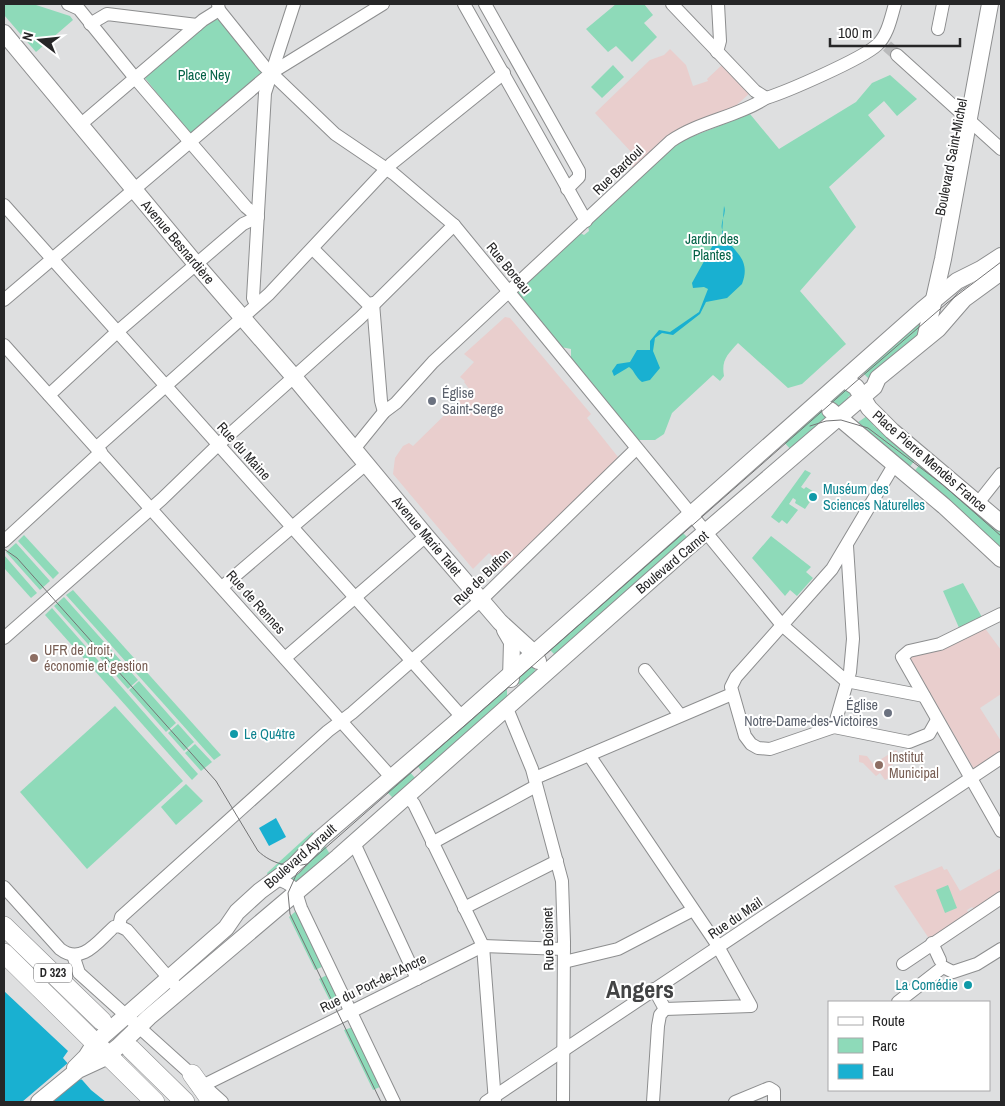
<svg xmlns="http://www.w3.org/2000/svg" width="1005" height="1106" font-family="'Archivo Narrow',sans-serif">
<rect width="100%" height="100%" fill="#dedfe0"/>
<g fill="#e9cecd">
<path d="M670,49L686,65L693,86L708,81L707,79L722,65L750,93L730,111L633,169L628,159L633,154L595,113L650,60L664,55Z"/>
<path d="M505,317L510,318L591,414L587,418L618,457L506,570L489,553L473,569L393,474L395,458L403,446L409,443L413,446L470,390L464,382L465,381L460,377L474,362L464,354Z"/>
<path d="M984,627L1001,650V694L980,708L1001,741V751L974,769L910,658V655L928,651L931,653Z"/>
<path d="M896,750L902,759L890,766L895,774L885,780L880,773L876,776L863,763L859,762V755L867,756L873,764Z"/>
<path d="M942,866L944,870L947,869L960,891L1001,868V892L975,910L972,907L967,910L969,914L930,940L894,886Z"/>
</g>
<g fill="#8edab9">
<path d="M4,4H33L70,16L73,20L36,52L4,15Z"/>
<path d="M616,4H644L653,15L644,23L657,37L632,62L616,46L608,52L586,29Z"/>
<path d="M213,19L220,20L260,68L262,72L192,133L188,132L145,78Z"/>
<path d="M613,65L624,77L602,98L591,87Z"/>
<path d="M890,75L917,99L897,116L884,101L868,115L885,136L829,187L856,227L800,291L846,344L802,384L788,388L738,343C728,354 721,360 724,376L720,381L713,375L672,413L664,434L655,440H637L571,359V349L561,347L516,293L580,233L584,235L589,231L588,226L678,142L750,114L779,149L856,102L872,83Z"/>
<path d="M925,316L920,334L869,379L862,372Z"/>
<path d="M844,388L853,393L848,397L850,400L840,408L831,403V400Z"/>
<path d="M822,409L830,418L792,451L784,442Z"/>
<path d="M867,416L874,426L916,459L907,470L854,425Z"/>
<path d="M921,463L1001,530V548L956,506L912,474Z"/>
<path d="M805,470L811,473L801,487L804,489L806,487L816,493L805,509L795,503L796,500L793,498L789,504L798,510L787,524L782,520L779,523L771,517Z"/>
<path d="M682,532L688,538L556,656L549,649Z"/>
<path d="M24,535L59,573L53,579L18,541Z"/>
<path d="M771,536L811,567L806,572L813,578L797,596L790,590L785,596L752,558Z"/>
<path d="M16,543L50,581L40,590L6,552Z"/>
<path d="M4,555L37,593L31,598L4,568Z"/>
<path d="M963,583L983,619L960,630L943,591Z"/>
<path d="M73,590L221,755L214,760L66,595Z"/>
<path d="M64,597L138,680L128,689L54,606Z"/>
<path d="M52,608L198,774L192,780L45,615Z"/>
<path d="M534,662L535,672L521,685L515,681Z"/>
<path d="M139,681L176,723L166,732L129,690Z"/>
<path d="M507,687V697L422,772L417,765Z"/>
<path d="M115,706L183,781L87,869L20,792Z"/>
<path d="M178,724L194,742L184,751L168,733Z"/>
<path d="M195,744L212,762L201,771L185,753Z"/>
<path d="M408,770L416,779L395,800L386,791Z"/>
<path d="M186,784L203,801L176,825L161,807Z"/>
<path d="M312,832L318,838L270,880L267,873Z"/>
<path d="M325,846L331,856L298,885L286,879Z"/>
<path d="M948,885L957,908L945,913L936,890Z"/>
<path d="M296,911L324,966L315,970L289,917Z"/>
<path d="M327,975L341,1003L333,1007L319,979Z"/>
<path d="M353,1027L382,1086L373,1090L344,1030Z"/>
</g>
<g fill="#19b0d1">
<path d="M724,206C727,214 720,221 722,229C728,251 753,255 742,284L727,298L706,302L700,314L673,335L662,333L655,338L653,351L660,368L650,380L642,382C635,377 635,371 629,367L614,376L612,371L617,364L630,362L637,350H650V341L659,330L670,332L699,312L708,289L704,287L693,288L692,283L713,245L721,246Z"/>
<path d="M276,818L286,837L269,846L259,828Z"/>
<path d="M4,991L68,1051L63,1058L91,1090L106,1102H4Z"/>
</g>
<path fill="#dedfe0" d="M69,1062L84,1079L78,1080L53,1102H22Z"/>
<g fill="none" stroke-linecap="round" stroke-linejoin="round">
<path stroke="#b9babb" stroke-width="12" stroke-dasharray="12 6" stroke-linecap="butt" d="M887,46L897,55"/>
<path stroke="#b9babb" stroke-width="19" stroke-dasharray="19 9" stroke-linecap="butt" d="M95,1027L123,1056"/>
<defs>
<g id="minor">
<path d="M218,4L219,10L264,66L335,134L394,174L454,225L782,625L846,681L924,696"/>
<path d="M464,4L586,221"/>
<path d="M485,4L579,171V177L567,189"/>
<path d="M672,4L755,91L766,98"/>
<path d="M90,24L107,14L197,25"/>
<path d="M938,29L943,4"/>
<path d="M717,52L720,41L718,4"/>
<path d="M897,55L1001,149"/>
<path d="M80,125L203,20L219,10"/>
<path d="M4,205L462,717"/>
<path d="M313,249L370,306"/>
<path d="M4,300L271,73L383,4"/>
<path d="M373,303L381,401L384,412"/>
<path d="M256,305L253,298L265,93L294,4"/>
<path d="M4,345L391,777"/>
<path d="M49,395L117,332L243,224L258,217L246,207L135,78L79,9L68,4"/>
<path d="M97,447L269,294L391,164L504,73"/>
<path d="M354,449L384,412L396,403L433,362L671,141C700,121 737,117 766,98C786,92 862,59 877,45C888,35 891,17 895,4"/>
<path d="M978,503L1001,474"/>
<path d="M4,541L101,452"/>
<path d="M222,587L366,464"/>
<path d="M1001,614L940,644L909,651L902,657L1001,831"/>
<path d="M4,638L162,499L220,443L360,318L454,225"/>
<path d="M285,658L426,536"/>
<path d="M645,670L680,715"/>
<path d="M506,706L532,769L562,881L564,942L563,1102"/>
<path d="M834,727L770,749L758,748L751,744L745,736L731,687L736,677L832,569L894,465"/>
<path d="M834,727L850,672L853,639L847,546"/>
<path d="M834,727L909,742L929,734L937,720"/>
<path d="M589,755L716,943L751,1006L665,1009"/>
<path d="M535,778L732,694"/>
<path d="M407,796L414,804L483,946L495,1102"/>
<path d="M354,843L417,979"/>
<path d="M432,843L536,786"/>
<path d="M277,879C297,886 295,890 301,908L394,1102"/>
<path d="M4,887L60,949C82,966 99,940 114,927L119,926"/>
<path d="M464,908L557,861"/>
<path d="M119,926L121,917L328,731L352,713L481,600L636,449"/>
<path d="M119,926L127,930L174,984"/>
<path d="M932,943L940,960"/>
<path d="M73,955L79,973L222,1102"/>
<path d="M564,962L618,949L693,910"/>
<path d="M903,964L1001,898"/>
<path d="M943,967L953,972L977,964L1001,949"/>
<path d="M898,1002L943,967"/>
<path d="M204,1085L483,946L564,949"/>
<path d="M486,1102L1001,758"/>
<path d="M653,1102L658,1026L660,1015L665,1009L654,989"/>
<path d="M735,1102L769,1088L774,1091V1102"/>
</g>
<g id="major">
<path d="M4,33L196,264L294,377L426,536L500,622L534,653L538,661"/>
<path d="M925,339L943,259L990,4"/>
<path d="M845,380L856,387L869,408L892,431L1001,523"/>
<path d="M830,410L944,506L1001,559"/>
<path d="M505,630L512,642L511,679"/>
<path d="M75,1068L86,1057L95,1043L226,928L237,912L260,891L294,866L321,838L462,717L922,310L957,281L981,269L1001,256"/>
<path d="M39,1102L78,1070L104,1058L119,1046L149,1017L338,857L687,548L874,387L878,378L938,329L964,299L1001,272"/>
</g>
<g id="highway">
<path d="M4,926L102,1021"/>
<path d="M4,953L155,1102"/>
<path d="M131,1049L185,1102"/>
<path d="M192,1074L212,1102"/>
</g>
</defs>
<use href="#minor" stroke="#8d8e8f" stroke-width="14"/>
<use href="#major" stroke="#8d8e8f" stroke-width="18"/>
<use href="#highway" stroke="#8d8e8f" stroke-width="20"/>
<use href="#minor" stroke="#fff" stroke-width="12"/>
<use href="#major" stroke="#fff" stroke-width="16"/>
<use href="#highway" stroke="#fff" stroke-width="19"/>
<g stroke="#747475" stroke-width="1">
<path d="M810,426L826,421L841,420L868,428L942,484L1001,536"/>
<path d="M4,549L17,558L216,781L258,851C272,864 289,868 307,864"/>
<path d="M381,1102L290,914L288,893L297,873L853,384L947,303L1001,262"/>
</g>
</g>
<g fill="#6b7280" stroke="#fff" stroke-width="2">
<circle cx="432" cy="401" r="5"/>
<circle cx="888" cy="713" r="5"/>
</g>
<g fill="#0f9aa8" stroke="#fff" stroke-width="2">
<circle cx="813" cy="497" r="5"/>
<circle cx="234" cy="734" r="5"/>
<circle cx="968" cy="985" r="5"/>
</g>
<g fill="#8d6e63" stroke="#fff" stroke-width="2">
<circle cx="34" cy="658" r="5"/>
<circle cx="879" cy="765" r="5"/>
</g>
<g text-anchor="middle" dominant-baseline="central" stroke-width="4" stroke-linejoin="round" paint-order="stroke">
<rect fill="#fff" stroke="#676768" stroke-width="1" x="34" y="963.5" width="38" height="19" rx="4"/>
<g font-size="12" font-weight="bold" fill="#262627">
<text x="53" y="973">D 323</text>
</g>
<g font-size="14" fill="#026145" stroke="#fff">
<text x="204" y="75">Place Ney</text>
<text x="712" y="239">Jardin des<tspan x="712" dy="16">Plantes</tspan></text>
</g>
<g font-size="14" fill="#262627" stroke="#fff">
<text transform="translate(951 157) rotate(-79)">Boulevard Saint-Michel</text>
<text transform="translate(618 170) rotate(-44)">Rue Bardoul</text>
<text transform="translate(178 242) rotate(50)">Avenue Besnardière</text>
<text transform="translate(509 268) rotate(51)">Rue Boreau</text>
<text transform="translate(244 451) rotate(48)">Rue du Maine</text>
<text transform="translate(930 461) rotate(41)">Place Pierre Mendès France</text>
<text transform="translate(427 536) rotate(50)">Avenue Marie Talet</text>
<text transform="translate(672 562) rotate(-40)">Boulevard Carnot</text>
<text transform="translate(482 577) rotate(-44)">Rue de Buffon</text>
<text transform="translate(256 602) rotate(48)">Rue de Rennes</text>
<text transform="translate(300 856) rotate(-41)">Boulevard Ayrault</text>
<text transform="translate(735 918) rotate(-34)">Rue du Mail</text>
<text transform="translate(548 939) rotate(-91)">Rue Boisnet</text>
<text transform="translate(373 983) rotate(-26)">Rue du Port-de-l'Ancre</text>
</g>
<g font-size="14" fill="#5b616d" stroke="#fff" text-anchor="start">
<text x="442" y="393">Église<tspan x="442" dy="16">Saint-Serge</tspan></text>
<text x="878" y="705" text-anchor="end">Église<tspan x="878" dy="16">Notre-Dame-des-Victoires</tspan></text>
</g>
<g font-size="14" fill="#0d838f" stroke="#fff" text-anchor="start">
<text x="823" y="489">Muséum des<tspan x="823" dy="16">Sciences Naturelles</tspan></text>
<text x="244" y="734">Le Qu4tre</text>
<text x="958" y="985" text-anchor="end">La Comédie</text>
</g>
<g font-size="14" fill="#785e54" stroke="#fff" text-anchor="start">
<text x="44" y="650">UFR de droit,<tspan x="44" dy="16">économie et gestion</tspan></text>
<text x="889" y="757">Institut<tspan x="889" dy="16">Municipal</tspan></text>
</g>
<g font-size="24" font-weight="bold" fill="#424344" stroke="#fff">
<text x="640" y="989">Angers</text>
</g>
</g>
<rect width="1005" height="1106" fill="none" stroke="#262627" stroke-width="10"/>
<rect x="828" y="1001" width="162" height="90" fill="#ffffff" stroke="#a8a8a9"/>
<rect x="838" y="1017" width="25" height="8" fill="#ffffff" stroke="#a8a8a9"/>
<text x="872" y="1026" font-size="15" fill="#262627">Route</text>
<rect x="838" y="1038" width="25" height="15" fill="#8edab9" stroke="#a8a8a9"/>
<text x="872" y="1051" font-size="15" fill="#262627">Parc</text>
<rect x="838" y="1064" width="25" height="15" fill="#19b0d1" stroke="#a8a8a9"/>
<text x="872" y="1076" font-size="15" fill="#262627">Eau</text>
<g transform="translate(40 40) rotate(286)" stroke="#ffffff" stroke-width="4" paint-order="stroke">
<path d="M0-4L9 19L0 12L-9 19Z" fill="#262627"/>
<text y="-8" font-size="14" font-weight="bold" text-anchor="middle" fill="#262627">N</text>
</g>
<path d="M830 38v8h130v-8" fill="none" stroke="#262627" stroke-width="2.5"/>
<text x="838" y="38" font-size="15" fill="#262627" stroke="#ffffff" stroke-width="4" paint-order="stroke">100 m</text>
</svg>
